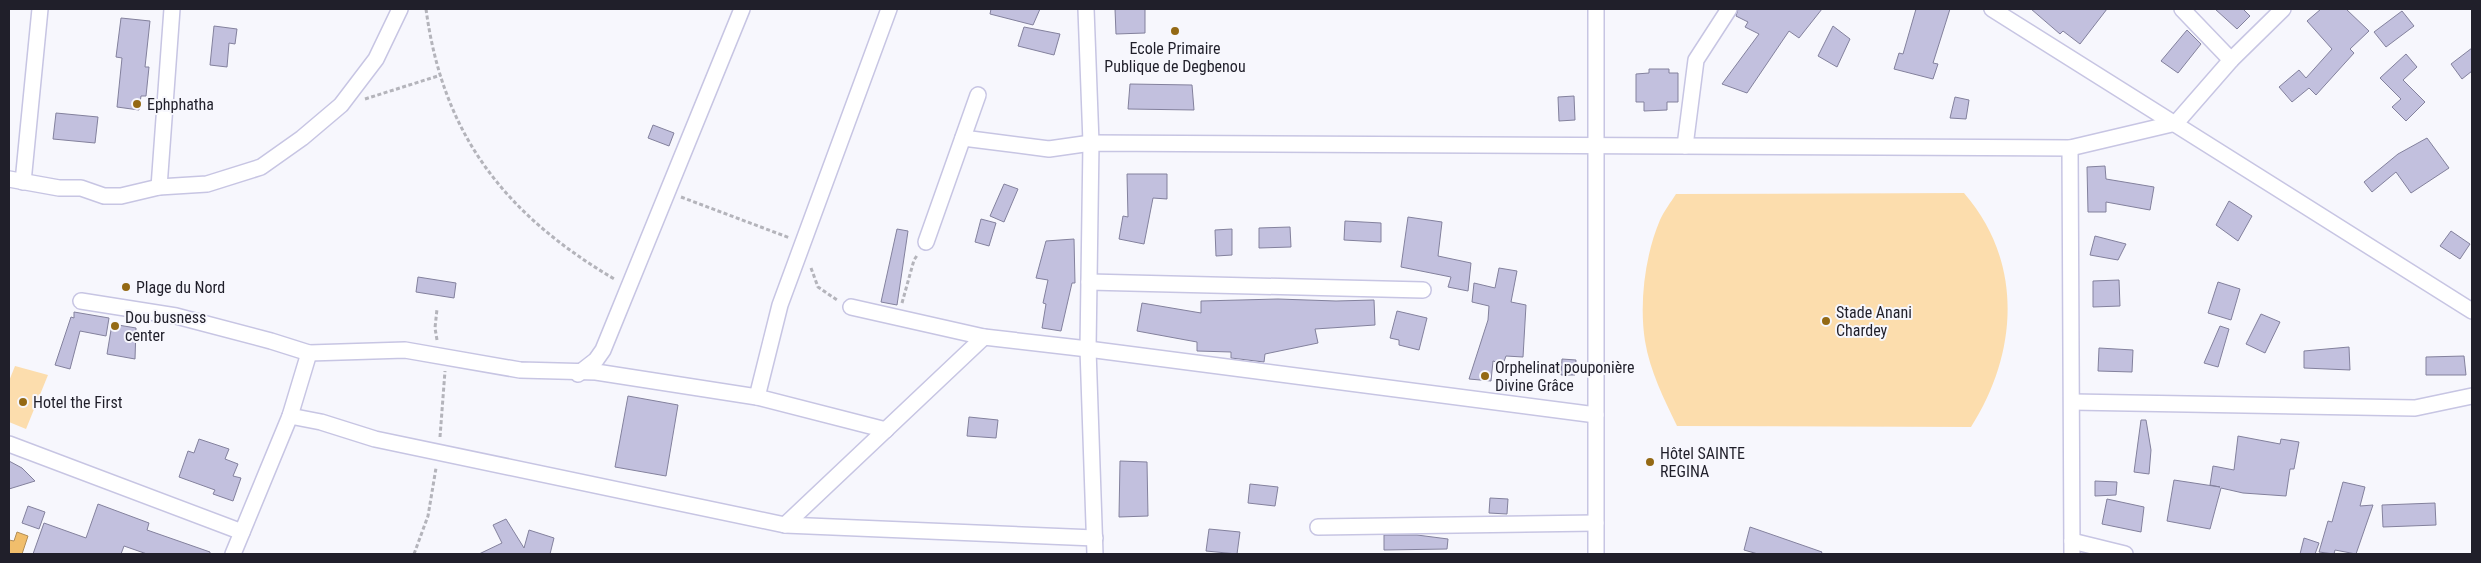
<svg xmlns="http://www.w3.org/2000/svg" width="2481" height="563" font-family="'Roboto Condensed',sans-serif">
<rect width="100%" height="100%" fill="#f7f7fd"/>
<g fill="#fcddad">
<path d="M1964,193C2024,262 2018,353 1971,427L1677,426C1664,399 1650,371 1645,341C1639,303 1645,255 1660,220C1664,211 1671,202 1676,194Z"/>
<path d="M15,366L48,375L26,429L9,422V381Z"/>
</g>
<path fill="#f1be6c" stroke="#b28e58" d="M17,532L28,536L22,554H9V540L14,541Z"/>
<g fill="#c2c0de" stroke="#83819d">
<path d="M991,9H1040L1033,25L990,14Z"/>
<path d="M1115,9H1145V33L1116,34Z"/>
<path d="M1738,9H1822L1799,38L1789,31L1747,93L1722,84L1759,34L1745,27L1748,22L1736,16Z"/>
<path d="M1916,9H1950L1933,63L1938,64L1933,79L1894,69L1899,53L1903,54Z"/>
<path d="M2031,9H2107L2080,44L2063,31L2060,34Z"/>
<path d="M2215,9H2243L2250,16L2237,29Z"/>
<path d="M2321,9H2346L2369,31L2350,49L2354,53L2316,95L2309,88L2292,102L2279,87L2299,70L2306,78L2332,49L2307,21Z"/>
<path d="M2402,11L2414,26L2386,47L2374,32Z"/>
<path d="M121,18L150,21L145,67H149L146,96H141L139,110L117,107L122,58L116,57Z"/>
<path d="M214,26L237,29L235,44L229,43L227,67L210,65Z"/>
<path d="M1833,26L1850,39L1837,67L1818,56Z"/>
<path d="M1024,27L1060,34L1054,55L1018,46Z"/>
<path d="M2187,30L2201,44L2178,73L2161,61Z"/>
<path d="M2472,48V71L2462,79L2451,64Z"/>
<path d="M2406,54L2417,67L2403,80L2425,102L2406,121L2392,107L2401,99L2380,78Z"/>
<path d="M1649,69H1669V73H1678V102H1667V110L1644,111V102H1636V74L1649,73Z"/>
<path d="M1130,84L1192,85L1194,110L1128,109Z"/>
<path d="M1574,96L1575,120L1559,121L1558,97Z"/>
<path d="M1955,97L1969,100L1966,119L1950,118Z"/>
<path d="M56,113L98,117L95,143L53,139Z"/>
<path d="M653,125L674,133L669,146L648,138Z"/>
<path d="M2427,138L2449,168L2411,193L2396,172L2372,192L2364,182L2398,154Z"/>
<path d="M2105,166L2106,179L2154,187L2150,210L2106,202V212H2088L2087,167Z"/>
<path d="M1127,174H1167V199L1153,198L1144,244L1119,239L1123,216L1128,217Z"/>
<path d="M1004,184L1018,189L1004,222L990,216Z"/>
<path d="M2229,201L2252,216L2238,241L2216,225Z"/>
<path d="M1408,217L1442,222L1438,256L1471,263L1468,291L1448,287L1451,277L1401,267Z"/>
<path d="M981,219L996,223L989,246L975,242Z"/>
<path d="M1345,221L1381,223V242L1344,240Z"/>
<path d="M1290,227L1291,247L1259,248V228Z"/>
<path d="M897,229L908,231L897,305L881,302Z"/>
<path d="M1232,229V255L1216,256L1215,230Z"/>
<path d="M2451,231L2470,244L2460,259L2440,246Z"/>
<path d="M2095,236L2126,244L2118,260L2090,255Z"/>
<path d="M1074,239L1075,283H1072L1061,331L1042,328L1046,304L1043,303L1048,280L1036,278L1046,241Z"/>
<path d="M1499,268L1517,271L1511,302L1526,305L1523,357L1506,356L1503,364L1493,361L1491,381L1469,379L1488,320L1489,306L1472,302L1474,283L1495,288Z"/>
<path d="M418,277L456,283L454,298L416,292Z"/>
<path d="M2119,280L2120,306L2093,307V281Z"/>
<path d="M2218,282L2240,289L2231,320L2208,313Z"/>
<path d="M1278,299L1336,301L1374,300L1375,325L1315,329L1318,343L1265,354L1264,362L1231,358V352L1197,351V342L1137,331L1142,303L1201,313V301Z"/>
<path d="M1397,311L1427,318L1419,350L1399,345V340L1390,338Z"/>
<path d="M74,312L109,318L106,336L80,331L70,369L55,365L71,317L74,318Z"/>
<path d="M2261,314L2280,322L2265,353L2246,344Z"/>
<path d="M112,324L136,328L135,359L107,354Z"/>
<path d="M2220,326L2229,329L2218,367L2204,363Z"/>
<path d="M2349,347L2350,370L2304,368V351Z"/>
<path d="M2099,348L2133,350L2132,372L2098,371Z"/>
<path d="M2464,356L2466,375H2426V357Z"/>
<path d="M1562,359L1576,360L1575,375H1561Z"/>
<path d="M628,396L678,405L666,476L615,467Z"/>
<path d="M969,417L998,420L996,438L967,436Z"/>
<path d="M2141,420H2146L2151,450L2149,474L2134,472Z"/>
<path d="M2238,436L2280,444L2281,439L2299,442L2294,469H2290L2286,496L2243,493L2221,488L2210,529L2167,521L2174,480L2220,487L2210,485L2213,466L2234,470Z"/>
<path d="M199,439L229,449L225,459L238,464L233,476L241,478L233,501L213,494L215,490L179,477L188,451L194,453Z"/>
<path d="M9,461L22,468L35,481L9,489Z"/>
<path d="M1120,461L1147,462L1148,516L1119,517Z"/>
<path d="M2095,481L2117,482L2116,495L2095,496Z"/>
<path d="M2343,482L2365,487L2360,506L2373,505L2356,554L2335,550L2334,554L2319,552L2328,521L2332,522Z"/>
<path d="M1250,484L1278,487L1275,506L1248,503Z"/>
<path d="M1490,498L1508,499L1507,514L1489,513Z"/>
<path d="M2107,499L2144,507L2141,532L2102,524Z"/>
<path d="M2435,503L2436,525L2383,527L2382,505Z"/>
<path d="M98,504L149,523L147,530L210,552V554H147L124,546L121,554H33L44,523L86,538Z"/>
<path d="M28,506L45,512L39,529L22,523Z"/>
<path d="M506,519L524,548L529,530L554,538L550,554H479L502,543L493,525Z"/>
<path d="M1750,527L1822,552L1821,554H1758L1744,550Z"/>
<path d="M1209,529L1240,532L1237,554L1206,551Z"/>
<path d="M1384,535H1417L1448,539L1447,549L1384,550Z"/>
<path d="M2304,538L2319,543L2315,554H2300Z"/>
</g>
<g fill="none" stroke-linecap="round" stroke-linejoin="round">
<defs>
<g id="minor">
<path d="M1086,9L1091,143L1088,349L1095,554"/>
<path d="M1992,9L2472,311"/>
<path d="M2182,9L2231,60"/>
<path d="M963,138L1049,149L1091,143L2070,148L2176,123L2231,60L2283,9"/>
<path d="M1685,146L1696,60L1729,9"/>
<path d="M2070,148L2072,554"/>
<path d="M9,179L59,188H81L104,196H121L159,187L207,184L261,167L302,138L341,105L376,59L400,9"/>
<path d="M23,182L40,9"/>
<path d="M159,187L172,9"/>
<path d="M926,242L978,95"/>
<path d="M1089,282L1423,290"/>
<path d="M81,301L176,316L271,341L309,353L405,350L520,370L596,372L757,397L886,430"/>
<path d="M851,307L984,337L1088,349L1596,415"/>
<path d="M578,374L596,360L603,350L742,9"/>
<path d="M757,397L780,305L889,9"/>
<path d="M2072,402L2415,408L2472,396"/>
<path d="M290,416L321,422L375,439L785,525L984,337"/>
<path d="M9,444L242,532"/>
<path d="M785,525L1095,538"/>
<path d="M1318,527L1596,523"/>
<path d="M2072,541L2125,554"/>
<path d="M233,554L290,416L309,353"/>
<path d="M1596,554V9"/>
</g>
</defs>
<use href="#minor" stroke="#c7c5e3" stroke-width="18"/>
<g stroke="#b4b4bb" stroke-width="3" stroke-dasharray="4 2.5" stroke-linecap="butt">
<path d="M426,9C443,137 507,216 616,280"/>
<path d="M365,99L441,75"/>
<path d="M681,197L790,238"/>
<path d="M811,268L818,287L837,300"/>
<path d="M902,303L914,260L918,254"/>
<path d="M437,340L435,328L437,309"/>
<path d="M440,437L445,371"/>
<path d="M414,554L428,516L436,468"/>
</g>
<use href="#minor" stroke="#fff" stroke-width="15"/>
</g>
<g fill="#946914" stroke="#f7f7fd" stroke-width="2">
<circle cx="1175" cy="31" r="5"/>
<circle cx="137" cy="104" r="5"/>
<circle cx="126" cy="287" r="5"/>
<circle cx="1826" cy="321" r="5"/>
<circle cx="115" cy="326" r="5"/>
<circle cx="1485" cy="376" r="5"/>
<circle cx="23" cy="402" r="5"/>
<circle cx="1650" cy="462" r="5"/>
</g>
<g text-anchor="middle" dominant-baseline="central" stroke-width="4" stroke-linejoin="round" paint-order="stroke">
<g font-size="16" fill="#201f2a" stroke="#f7f7fd" text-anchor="start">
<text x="1175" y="48" text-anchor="middle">Ecole Primaire<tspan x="1175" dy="18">Publique de Degbenou</tspan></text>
<text x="147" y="104">Ephphatha</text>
<text x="136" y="287">Plage du Nord</text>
<text x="1836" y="312">Stade Anani<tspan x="1836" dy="18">Chardey</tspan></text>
<text x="125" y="317">Dou busness<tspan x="125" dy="18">center</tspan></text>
<text x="1495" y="367">Orphelinat pouponière<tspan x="1495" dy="18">Divine Grâce</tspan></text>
<text x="33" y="402">Hotel the First</text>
<text x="1660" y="453">Hôtel SAINTE<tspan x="1660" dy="18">REGINA</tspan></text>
</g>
</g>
<rect width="2481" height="563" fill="none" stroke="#201f2a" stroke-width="20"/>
</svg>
